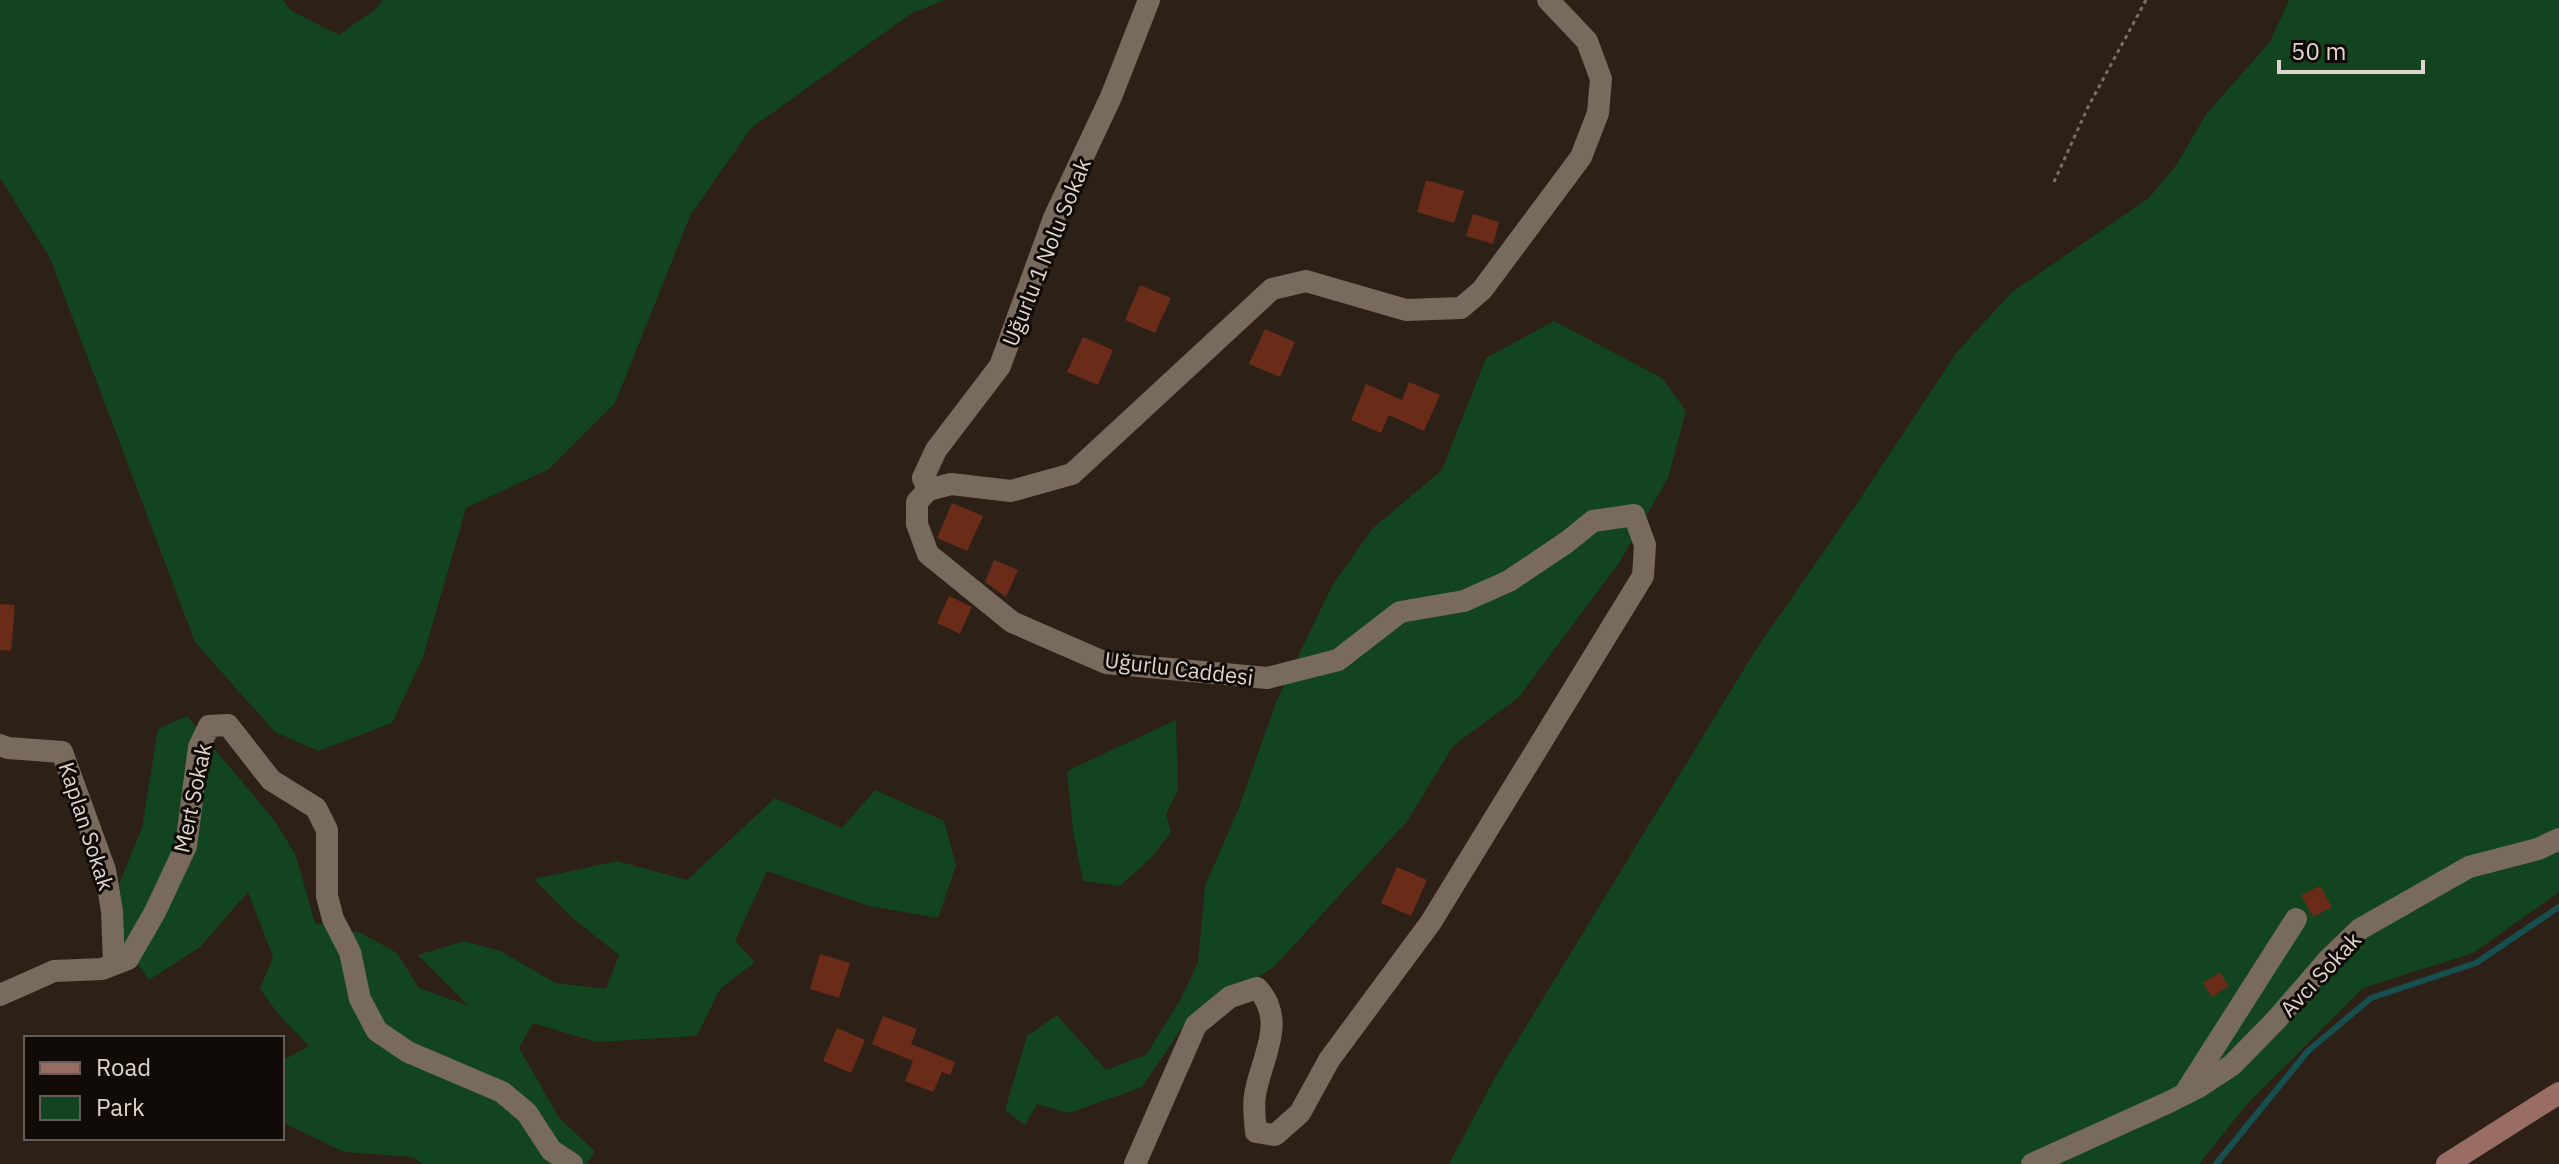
<svg xmlns="http://www.w3.org/2000/svg" width="2559" height="1164" font-family="'IBM Plex Sans',sans-serif">
<rect width="100%" height="100%" fill="#2d2016"/>
<g fill="#12441f">
<path d="M0,0H283L290,10L339,35L377,8L382,0H945L912,13L751,128L690,216L615,403L549,469L466,508L423,657L392,723L318,751L275,732L195,642L50,258L0,178Z"/>
<path d="M2289,0H2559V892L2473,953L2363,988L2247,1104L2199,1164H1449L1497,1074L1755,651L1856,505L1957,352L2012,292L2149,198L2177,164L2207,113L2270,42Z"/>
<path d="M1554,321L1662,378L1686,411L1668,478L1619,563L1519,697L1453,746L1408,820L1274,967L1184,1025L1142,1087L1069,1113L1037,1104L1025,1125L1005,1110L1027,1036L1057,1015L1106,1070L1146,1055L1179,1002L1198,963L1205,886L1238,810L1277,700L1333,584L1373,528L1442,470L1486,358Z"/>
<path d="M187,716L275,821L296,856L315,923L361,933L397,953L419,988L469,1006L418,955L464,941L501,951L555,983L606,989L619,955L570,916L534,879L617,861L687,880L775,798L842,828L875,790L944,821L956,865L938,918L869,906L767,871L735,941L755,962L720,989L697,1036L596,1042L533,1023L519,1048L560,1119L595,1151L586,1164H423L413,1157L344,1152L282,1122V1061L309,1046L280,1016L260,989L273,957L248,892L200,947L149,980L100,910L119,884L142,828L158,729Z"/>
<path d="M1176,720L1178,790L1166,814L1171,832L1152,857L1120,886L1083,881L1073,831L1067,771Z"/>
</g>
<g fill="none" stroke-linecap="round" stroke-linejoin="round">
<path stroke="#154f50" stroke-width="6" d="M2216,1164L2308,1051L2371,998L2476,963L2559,907"/>
</g>
<g fill="#6a2b18">
<path d="M1426,180L1464,191L1454,223L1417,212Z"/>
<path d="M1473,214L1499,222L1493,244L1466,236Z"/>
<path d="M1140,285L1171,298L1155,333L1125,320Z"/>
<path d="M1265,329L1295,342L1280,377L1249,364Z"/>
<path d="M1083,337L1113,350L1098,385L1067,372Z"/>
<path d="M1409,382L1440,395L1424,431L1389,415L1381,433L1351,420L1366,384L1402,400Z"/>
<path d="M952,503L983,516L967,551L937,538Z"/>
<path d="M994,560L1018,570L1006,597L985,582Z"/>
<path d="M949,596L972,607L960,634L937,623Z"/>
<path d="M0,604L15,605L11,651L0,650Z"/>
<path d="M1397,867L1427,880L1411,916L1381,903Z"/>
<path d="M2320,886L2332,907L2313,917L2301,895Z"/>
<path d="M820,954L850,963L839,998L810,989Z"/>
<path d="M2220,972L2229,986L2212,997L2203,983Z"/>
<path d="M883,1016L917,1029L911,1044L955,1062L950,1075L942,1072L933,1092L905,1081L913,1061L872,1044Z"/>
<path d="M837,1028L865,1040L851,1073L823,1061Z"/>
</g>
<g fill="none" stroke-linecap="round" stroke-linejoin="round">
<path stroke="#7b6f67" stroke-width="3" stroke-dasharray="4 4" stroke-linecap="butt" d="M2054,182L2088,107L2146,0"/>
<g stroke="#796a5e" stroke-width="22">
<path d="M928,490L923,478L936,450L1000,366L1054,218L1111,97L1149,0"/>
<path d="M0,745L8,748L62,752L105,870L112,911L114,964"/>
<path d="M0,995L54,971L102,969L128,959L155,912L186,846L199,747L209,726L228,725L271,780L316,808L327,830V896L333,919L350,952L360,999L377,1031L408,1052L502,1092L527,1113L551,1150L572,1164"/>
<path d="M2187,1090L2296,919"/>
<path d="M2032,1164L2167,1103L2197,1088L2232,1065L2276,1020L2328,960L2360,929L2469,867L2538,849L2559,839"/>
</g>
<path stroke="#796a5e" stroke-width="22" d="M1135,1164L1196,1025L1230,997L1257,988C1288,1021 1261,1058 1255,1095C1253,1106 1255,1120 1256,1132L1275,1135L1300,1113L1329,1060L1431,922L1643,576L1645,545L1634,515L1593,521L1567,542L1509,581L1464,601L1400,612L1338,660L1267,678L1106,663L1012,622L928,554L917,524V502L928,490L951,484L1011,491L1072,474L1272,289L1306,281L1406,310L1461,308L1482,290L1581,157L1598,113L1601,79L1587,41L1548,0"/>
<path stroke="#996d64" stroke-width="22" d="M2447,1164L2559,1093"/>
</g>
<g text-anchor="middle" dominant-baseline="central" stroke-width="6" stroke-linejoin="round" paint-order="stroke">
<g font-size="22" fill="#ded5ce" stroke="#110b07">
<text transform="translate(1046 252) rotate(-68)">Uğurlu 1 Nolu Sokak</text>
<text transform="translate(1179 668) rotate(7)">Uğurlu Caddesi</text>
<text transform="translate(192 798) rotate(-78)">Mert Sokak</text>
<text transform="translate(87 826) rotate(72)">Kaplan Sokak</text>
<text transform="translate(2320 974) rotate(-47)">Avcı Sokak</text>
</g>
</g>
<rect x="24" y="1036" width="260" height="104" fill="#110b07" stroke="#635c57" stroke-width="2"/>
<rect x="40" y="1062" width="40" height="12" fill="#996d64" stroke="#635c57" stroke-width="2"/>
<text x="96" y="1076" font-size="24" fill="#ded5ce">Road</text>
<rect x="40" y="1096" width="40" height="24" fill="#12441f" stroke="#635c57" stroke-width="2"/>
<text x="96" y="1116" font-size="24" fill="#ded5ce">Park</text>
<path d="M2279 60v12h144v-12" fill="none" stroke="#ded5ce" stroke-width="4"/>
<text x="2291" y="60" font-size="24" fill="#ded5ce" stroke="#110b07" stroke-width="6" paint-order="stroke">50 m</text>
</svg>
